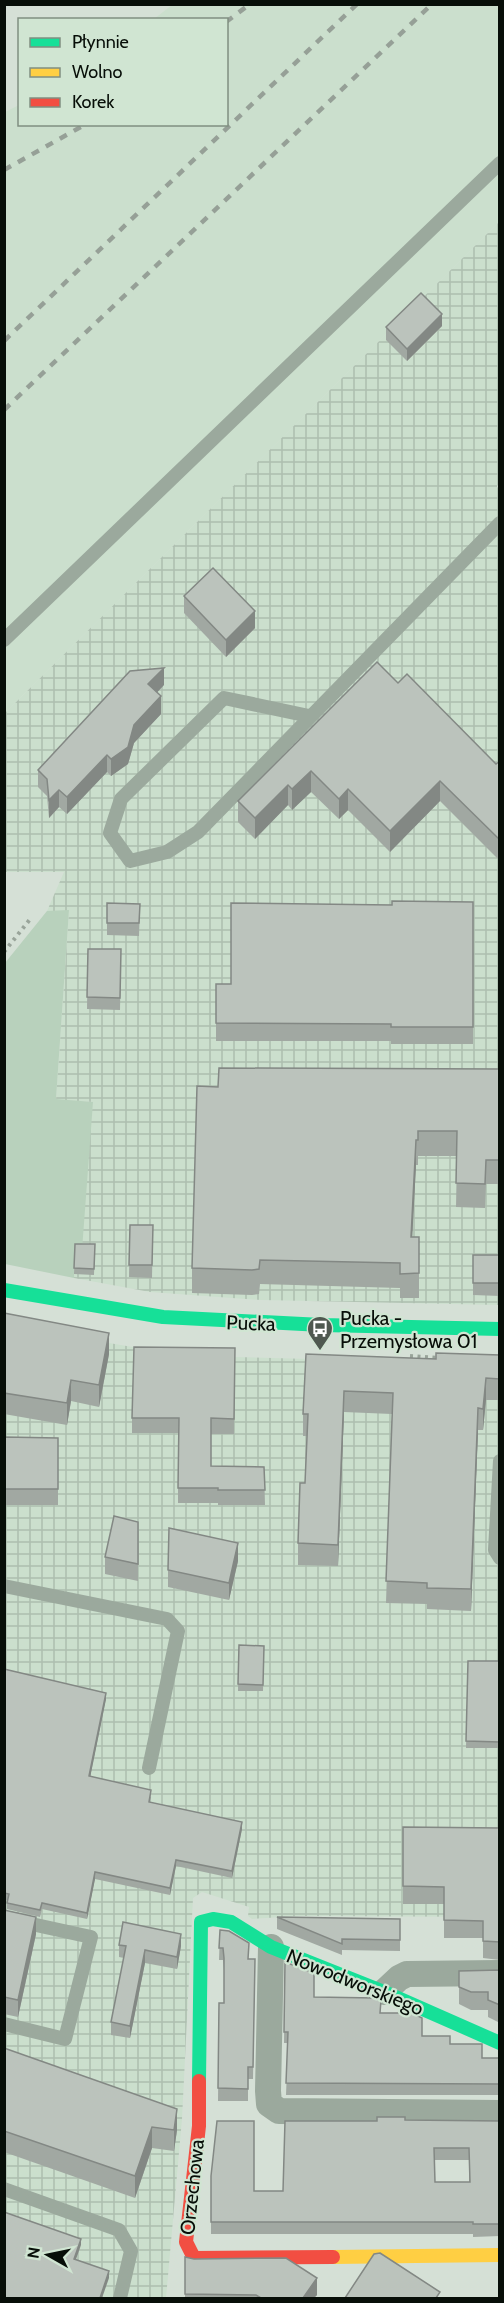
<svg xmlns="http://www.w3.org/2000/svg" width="504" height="2303" font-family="Cabin,sans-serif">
<defs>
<pattern id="industrial-grid" width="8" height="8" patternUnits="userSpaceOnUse" patternTransform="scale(1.5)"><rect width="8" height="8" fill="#cbdfcd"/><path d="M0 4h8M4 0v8" fill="none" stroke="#adbeaf"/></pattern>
</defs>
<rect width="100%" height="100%" fill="#d5e0d6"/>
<path fill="#cbdfcd" d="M172,5H499V222L5,713V112L19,105L20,124H226V20L154,19Z"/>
<g fill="url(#industrial-grid)">
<path d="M499,222L500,483L497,486L500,493L499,1305L261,1300L150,1292L74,1278L75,1250L93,1102L56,1100L69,911H47L64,872H5V713Z"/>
<path d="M4,1325L150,1350L234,1357L499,1364V1917L299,1916L252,1919L248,1916L249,1907L202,1892L193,1898L182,2119L166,2298H5Z"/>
</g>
<path fill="#b8d1bc" d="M69,910L56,1099L93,1102L82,1250H75L74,1278L5,1264V963L47,911Z"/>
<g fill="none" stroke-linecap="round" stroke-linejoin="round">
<g stroke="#99a49a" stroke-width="4" stroke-dasharray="3 4.5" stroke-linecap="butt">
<path d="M4,952L31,918"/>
<path d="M410,1356L438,1358"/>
</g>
<g stroke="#9ba99d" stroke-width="14">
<path d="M4,640L500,163"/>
<path d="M309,716L224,698L121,799L110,833L130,861L167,852L198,832L500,523"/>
<path d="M500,1461L495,1550L500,1558"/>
<path d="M4,1586L167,1619L178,1631L149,1768"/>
<path d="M4,1918L91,1937L65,2039L4,2024"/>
<path d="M4,2189L119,2230L131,2251L120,2298"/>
</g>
<g stroke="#9ba99d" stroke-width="26">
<path d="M271,1947L268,2091L269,2104L279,2111L500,2113"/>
<path d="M384,1992L399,1978L407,1974L500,1973"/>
</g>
<g stroke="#16e098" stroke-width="14">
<path d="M4,1290L163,1317L322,1325L500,1329"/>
<path d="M199,2081L201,1922L213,1919L231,1922L271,1947L384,1992L500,2043"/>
</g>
<path stroke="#ffcf43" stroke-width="14" d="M333,2257L500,2255"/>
<path stroke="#f24e42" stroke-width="14" d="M199,2081V2126L186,2242L194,2258L333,2257"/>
<g stroke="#96a097" stroke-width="4.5" stroke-dasharray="8 8" stroke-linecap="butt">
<path d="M226,22L250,4"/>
<path d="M4,170L86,124"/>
<path d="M4,341L357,4"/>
<path d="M4,410L432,4"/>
</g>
</g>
<g fill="#a1a8a2" fill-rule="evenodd">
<path d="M442,326L407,361L386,340V327Z"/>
<path d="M184,596L255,628L226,657L184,613Z"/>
<path d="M398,683L496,764L500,761V861L440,801L390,852L348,810L339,819L311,792L292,810L288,805L255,839L238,822V801Z"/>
<path d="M164,685L157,692L161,714L134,743L128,764L111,776L107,772L67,814L59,807L49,818L47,796L38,787V770Z"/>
<path d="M473,902V1044H391V1041H216V984H231L392,905Z"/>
<path d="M107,903L140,904L139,936L107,935Z"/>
<path d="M88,949H121L120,1010L87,1009Z"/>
<path d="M500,1069V1184H486L485,1208L456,1207L457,1156H418V1165H416L412,1237H419V1298H400V1288L260,1284L259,1294L252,1295L192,1293V1268L218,1087Z"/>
<path d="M130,1225H153L152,1278L129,1277Z"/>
<path d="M75,1244H95L94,1275L74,1274Z"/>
<path d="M473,1255H500V1296L473,1295Z"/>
<path d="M4,1313L109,1354L99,1407L71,1401L67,1425L4,1414Z"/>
<path d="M235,1348L234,1434H211V1466L264,1467L265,1505H218V1503H178V1433H132V1418Z"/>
<path d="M306,1354L436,1359L500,1355V1400H486L483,1430H478L471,1611L427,1609V1604L386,1603L392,1414L344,1412L338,1566L298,1565V1543L305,1483L307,1436H303V1414Z"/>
<path d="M4,1437L58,1438V1505H4Z"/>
<path d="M138,1522V1581L105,1574V1557Z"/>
<path d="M238,1561L229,1600L168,1587V1570Z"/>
<path d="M239,1645L264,1646L263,1691H238Z"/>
<path d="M468,1661H500V1748H466Z"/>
<path d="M4,1669L106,1699L90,1777L151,1797L150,1803L242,1829L232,1878L176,1866L170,1895L95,1879L87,1919L42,1909L40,1917L7,1909V1900H4Z"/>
<path d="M403,1827L500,1828V1960L483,1958V1938H444V1904H403Z"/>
<path d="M4,1910L36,1934L18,2017L4,2014Z"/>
<path d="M277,1917L400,1919V1951L342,1950V1955L277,1929Z"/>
<path d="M220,1930L249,1959H255L253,2079H248V2101H218L219,2003H224V1970L223,1960H219Z"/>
<path d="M119,1945L181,1946L177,1969L145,1963L130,2038L111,2035V2022L124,1958L119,1957Z"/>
<path d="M285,1962L314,1997L381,2013L422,2036L450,2044L482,2058H500V2095H286L288,2043H284Z"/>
<path d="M500,1970V2023L488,2017V2010H471L459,2004V1971Z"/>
<path d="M4,2048L177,2130L174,2151L152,2148L135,2198L4,2152Z"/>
<path d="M405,2120L500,2121V2236L473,2237V2234H211V2176L254,2191H283L377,2121ZM434,2160H469V2182H435Z"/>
<path d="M185,2257L194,2259L317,2295L314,2298H185Z"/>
</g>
<g fill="#838884">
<path d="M442,314V326L407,361V349Z"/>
<path d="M255,611V628L226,657V640Z"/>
<path d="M164,668V685L148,702V684Z"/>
<path d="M161,696V714L134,743L128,764L111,776V759L134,725Z"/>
<path d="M107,755V772L67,814V797Z"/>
<path d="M311,771V792L292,810V789Z"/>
<path d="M440,781V801L390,852V831Z"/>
<path d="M288,785V805L255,839V818Z"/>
<path d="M348,789V810L339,819V799Z"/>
<path d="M59,790V807L49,818V800Z"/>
<path d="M416,1140V1165L411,1261V1237Z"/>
<path d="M109,1333V1354L99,1407V1385Z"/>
<path d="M486,1378V1400L483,1430V1409Z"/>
<path d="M71,1380V1401L67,1425V1403Z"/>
<path d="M344,1391V1412L338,1566V1545Z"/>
<path d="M478,1408V1430L471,1611V1589Z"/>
<path d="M238,1543V1561L229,1600V1583Z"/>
<path d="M106,1693V1699L89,1783V1776Z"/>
<path d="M242,1822V1829L232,1878V1871Z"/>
<path d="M176,1860V1866L170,1895V1888Z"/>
<path d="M95,1872V1879L87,1919V1913Z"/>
<path d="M36,1917V1934L18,2017V2000Z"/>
<path d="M181,1934V1946L177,1969V1957Z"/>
<path d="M145,1950V1963L130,2038V2026Z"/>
<path d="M177,2109V2130L174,2151V2130Z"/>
<path d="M152,2127V2148L135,2198V2176Z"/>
<path d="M81,2239V2245L74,2265V2259Z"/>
<path d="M109,2271V2278L102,2298H100Z"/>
<path d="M317,2278V2295L314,2298H303Z"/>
</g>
<g fill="#bbc3bc" stroke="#838884" stroke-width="1.5" fill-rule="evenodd">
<path d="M421,293L442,314L407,349L386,327Z"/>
<path d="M213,568L255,611L226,640L184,596Z"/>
<path d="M377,662L398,683L407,674L496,764L500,761V840L440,781L390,831L348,789L339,799L311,771L292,789L288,785L255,818L238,801Z"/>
<path d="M164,668L148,684L161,696L134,725L128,747L111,759L107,755L67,797L59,790L49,800L47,779L38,770L130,671Z"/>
<path d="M392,901L473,902V1027H391V1024L216,1023V984H231V903L392,905Z"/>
<path d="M107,903L140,904L139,923H107Z"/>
<path d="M88,949H121L120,998L87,997Z"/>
<path d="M219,1068L500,1069V1160H486L485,1184L456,1183L457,1131H418V1140H416L411,1237H419V1273L400,1274V1263L260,1260L259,1269L252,1270L192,1268L197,1086L218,1087Z"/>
<path d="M130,1225H153L152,1265H129Z"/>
<path d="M75,1244H95L94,1269L74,1268Z"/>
<rect x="473" y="1255" width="27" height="28"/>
<path d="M4,1313L109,1333L99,1385L71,1380L67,1403L4,1393Z"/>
<path d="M134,1347L235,1348L234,1419L211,1418V1466L264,1467L265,1490H218V1488H178L179,1418H132Z"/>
<path d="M436,1353L500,1355V1379L486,1378L483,1409L478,1408L471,1589L427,1588V1583L386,1581L393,1393L344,1391L338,1545L298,1543L300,1483H305L308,1414H303L306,1354L436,1359Z"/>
<path d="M4,1437L58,1438V1489H4Z"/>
<path d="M114,1516L138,1522V1564L105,1557Z"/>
<path d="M169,1528L238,1543L229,1583L168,1570Z"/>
<path d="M239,1645L264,1646L263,1685L238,1684Z"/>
<path d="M468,1661H500V1742L466,1741Z"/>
<path d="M4,1669L106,1693L89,1776L151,1790L149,1802L242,1822L232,1871L176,1860L170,1888L95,1872L87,1913L42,1903L40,1910L7,1903L9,1894L4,1893Z"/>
<path d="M403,1827L500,1828V1942L483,1941V1921L444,1920V1887L403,1886Z"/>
<path d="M4,1910L36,1917L18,2000L4,1997Z"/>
<path d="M277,1917L400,1919V1940L342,1939V1944Z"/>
<path d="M123,1922L181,1934L177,1957L145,1950L130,2026L111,2022L126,1946L119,1945Z"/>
<path d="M220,1930L229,1931L249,1943L248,1959H255L253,2067H248V2089L218,2088L219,2003H224V1958L223,1948H219Z"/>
<path d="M285,1962L314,1973V1997L376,1998L381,2000L380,2013H412L422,2018V2036H450V2044H482V2058H500V2084L286,2083L288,2032H284Z"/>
<path d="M500,1970V2005L488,2000V1992H471L459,1987V1971Z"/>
<path d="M4,2048L177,2109L174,2130L152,2127L135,2176L4,2131Z"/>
<path d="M377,2117H405V2120L500,2121V2224H473V2222H211V2176L217,2121H254V2191H283L285,2121H377ZM434,2148H469L470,2182H435Z"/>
<path d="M4,2212L81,2239L74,2259L109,2271L100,2298H4Z"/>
<path d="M380,2253L440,2292L436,2298H345L374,2254Z"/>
<path d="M185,2257L194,2259L286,2258L317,2278L303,2298H261L256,2295L185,2294Z"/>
</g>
<defs>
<symbol id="bus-pin" viewBox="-11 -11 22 30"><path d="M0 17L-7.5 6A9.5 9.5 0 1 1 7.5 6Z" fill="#4f5850" stroke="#d0e5d2"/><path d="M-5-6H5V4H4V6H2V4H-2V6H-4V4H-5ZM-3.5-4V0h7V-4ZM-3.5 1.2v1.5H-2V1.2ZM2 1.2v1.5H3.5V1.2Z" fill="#fff"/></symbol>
</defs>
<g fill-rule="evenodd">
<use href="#bus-pin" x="305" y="1314" width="30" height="40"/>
</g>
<g text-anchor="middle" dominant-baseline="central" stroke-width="4.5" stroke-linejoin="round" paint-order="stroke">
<g font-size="20" fill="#070e08" stroke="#d0e5d2" text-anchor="start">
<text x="340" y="1318">Pucka -<tspan x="340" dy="23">Przemysłowa 01</tspan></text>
</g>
<g font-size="20" fill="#070e08" stroke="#d0e5d2">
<text transform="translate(251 1323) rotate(2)">Pucka</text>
<text transform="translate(355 1982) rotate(22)">Nowodworskiego</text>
<text transform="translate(192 2187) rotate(-84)">Orzechowa</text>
</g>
</g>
<rect width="504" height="2303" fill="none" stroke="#070e08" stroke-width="12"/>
<rect x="18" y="18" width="210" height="108" fill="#d0e5d2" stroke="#808f81" stroke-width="1.5"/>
<rect x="30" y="38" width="30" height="9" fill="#16e098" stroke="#808f81" stroke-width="1.5"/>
<text x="72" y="48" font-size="18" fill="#070e08">Płynnie</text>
<rect x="30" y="68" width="30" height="9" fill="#ffcf43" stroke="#808f81" stroke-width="1.5"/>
<text x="72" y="78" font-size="18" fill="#070e08">Wolno</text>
<rect x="30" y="98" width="30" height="9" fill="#f24e42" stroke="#808f81" stroke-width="1.5"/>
<text x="72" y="108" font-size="18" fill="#070e08">Korek</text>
<g transform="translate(48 2255) rotate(279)" stroke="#d0e5d2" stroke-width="4.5" paint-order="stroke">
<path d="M0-4.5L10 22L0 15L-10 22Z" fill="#070e08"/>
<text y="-9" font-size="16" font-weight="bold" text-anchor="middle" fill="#070e08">N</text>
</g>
</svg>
